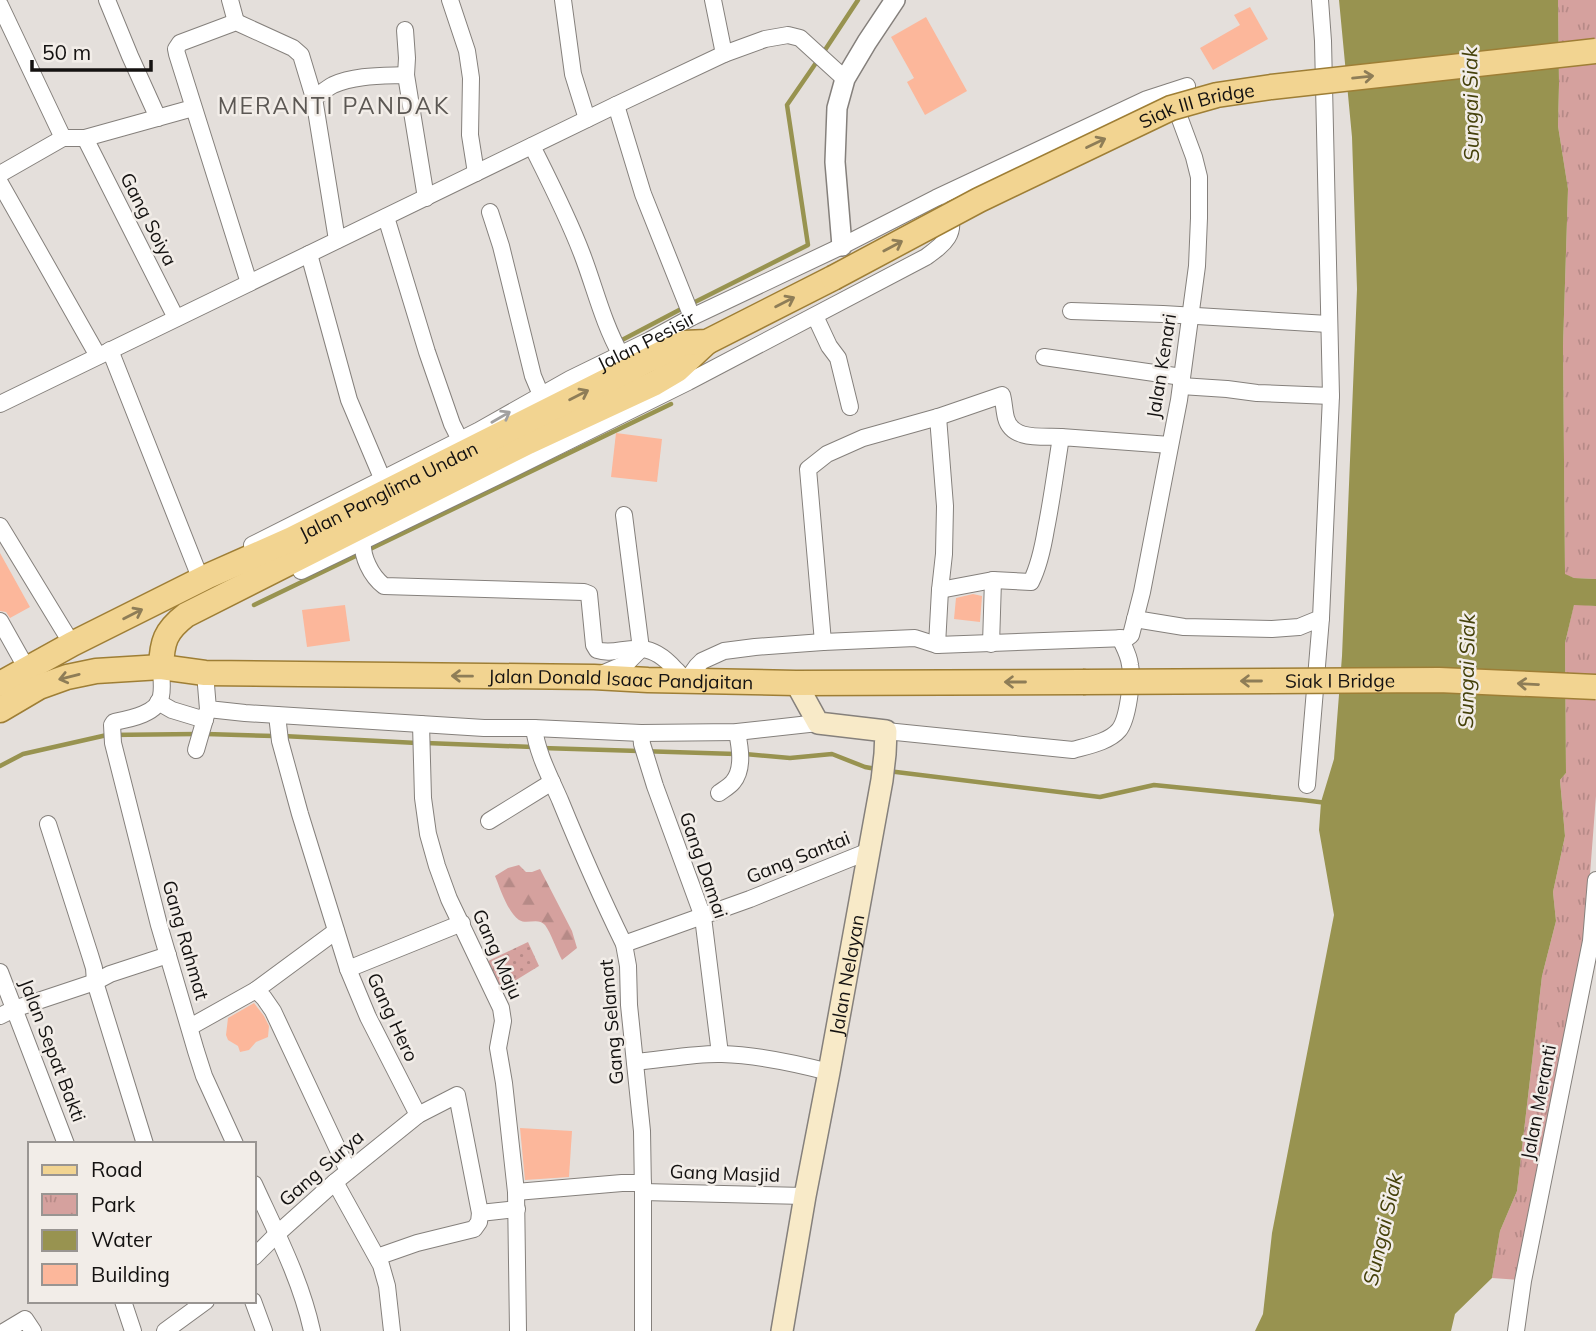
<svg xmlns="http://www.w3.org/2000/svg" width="1596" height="1331" font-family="Mulish,sans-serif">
<defs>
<pattern id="grass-dots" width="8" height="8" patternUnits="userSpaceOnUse" patternTransform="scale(1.75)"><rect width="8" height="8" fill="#d5a19e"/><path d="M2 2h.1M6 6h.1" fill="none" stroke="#b68a87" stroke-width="1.8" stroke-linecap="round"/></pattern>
<pattern id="forest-firs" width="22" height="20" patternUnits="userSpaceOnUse" patternTransform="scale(1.75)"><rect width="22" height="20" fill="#d5a19e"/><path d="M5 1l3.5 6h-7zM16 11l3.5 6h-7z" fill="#b68a87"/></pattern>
<pattern id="park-tufts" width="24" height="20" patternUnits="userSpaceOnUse" patternTransform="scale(1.75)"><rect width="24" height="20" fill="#d5a19e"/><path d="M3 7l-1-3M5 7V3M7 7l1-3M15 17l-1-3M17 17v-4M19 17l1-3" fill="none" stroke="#b68a87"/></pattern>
</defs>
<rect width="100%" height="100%" fill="#e4dfdb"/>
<path fill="url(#grass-dots)" d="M528,942L539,966L498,991L484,963Z"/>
<path fill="url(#forest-firs)" d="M519,865L526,872H532L540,869L572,931L577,948L562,960C557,951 551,933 545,925C538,917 527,925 519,920C508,913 500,888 495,876L508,868Z"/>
<g fill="url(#park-tufts)">
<path d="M1558,0H1596V579L1574,578L1565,575L1563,346L1568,189L1558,126L1559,84Z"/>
<path d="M1574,604L1596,606V796L1585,939L1520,1280L1492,1278L1500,1231L1517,1191L1542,976L1556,921L1553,892L1565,836L1560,780L1566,773L1565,643Z"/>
</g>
<path fill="#989350" d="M1339,0H1558L1559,84L1558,126L1568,189L1563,346L1565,574L1574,578L1596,579V606L1574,605L1565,643L1566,773L1560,780L1565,836L1553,892L1556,921L1542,976L1517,1191L1500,1231L1492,1278L1455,1314L1451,1331H1255L1263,1314L1272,1233L1334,915L1319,830L1321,802L1334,759L1342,656L1357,289L1352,137Z"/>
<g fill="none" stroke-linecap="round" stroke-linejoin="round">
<g stroke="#989350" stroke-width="4.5">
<path d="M823,53L858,0"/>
<path d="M691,304L808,245L787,105L818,60"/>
<path d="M622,340L683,308"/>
<path d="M254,605L671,404"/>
<path d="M206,734L274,736"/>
<path d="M283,736L417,743"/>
<path d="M426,743L533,747"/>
<path d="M542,748L736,754"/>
<path d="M745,754L790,758L832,754L865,767L876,769"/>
<path d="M0,766L23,754L107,735L197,734"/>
<path d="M888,771L1100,797L1154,785L1303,800L1327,803"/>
</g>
</g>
<g fill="#fcb79b">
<path d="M1250,7L1268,39L1213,70L1200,48L1240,25L1234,15Z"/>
<path d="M926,17L967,91L925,115L907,82L914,78L891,37Z"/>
<path d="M616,433L662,439L657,482L611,477Z"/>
<path d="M0,553L30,607L10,618L6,612L0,611Z"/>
<path d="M973,594L982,596L980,622L954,619L956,598Z"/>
<path d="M345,605L350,641L307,647L302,610Z"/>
<path d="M254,1003L264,1016L269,1026L268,1037L256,1042L249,1050L240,1052L238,1046L228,1040L226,1035L228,1018Z"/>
<path d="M520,1128L572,1131L569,1177L525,1180Z"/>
</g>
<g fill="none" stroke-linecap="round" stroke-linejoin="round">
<defs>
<g id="minor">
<path d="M107,0L130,56L158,118"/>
<path d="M230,0L236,22"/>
<path d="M450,0L467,51L471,78L470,135L476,173"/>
<path d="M563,0L573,74L587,119"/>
<path d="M713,0L724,54"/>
<path d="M0,5L63,138H85"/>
<path d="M405,30L407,58L406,75"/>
<path d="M314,98C320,94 326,89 333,85C355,75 382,76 406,75L426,198"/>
<path d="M616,105L643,194L692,317"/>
<path d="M532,146C550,182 568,217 582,254C595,288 603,323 621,355"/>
<path d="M0,174L63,138"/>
<path d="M0,183L98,356"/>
<path d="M490,212L501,246L533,376L541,395"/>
<path d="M386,217L427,352L452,424L460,440"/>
<path d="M309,254L349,400L382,478"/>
<path d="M249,283L177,54L176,49L180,43L236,22L293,48L301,55L314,98L337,240"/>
<path d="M1071,311L1163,314L1328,324"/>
<path d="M815,316L829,346L838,358L850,407"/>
<path d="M176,318L85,138L193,108"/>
<path d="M110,350L201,580"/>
<path d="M1044,357L1182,377"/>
<path d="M1181,386L1227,389L1257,393L1331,396"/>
<path d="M0,404L616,105L724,54L765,39L788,35L800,38L845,79"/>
<path d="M624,515L641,649"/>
<path d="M0,526L72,644"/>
<path d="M363,539C361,556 371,576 384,586L584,592L589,594L594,645L597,650C612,655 626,647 642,649C655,650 666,659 675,669C680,673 681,677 687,680L697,666L702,661L724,651L755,647L823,642L915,638L937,645L1127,638L1131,635L1142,592L1179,400L1197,266L1199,218V177L1194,157L1170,92"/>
<path id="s1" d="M252,545L478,431L570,379L650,340L692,317L842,246L936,198L1147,99L1187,86"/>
<path d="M301,571L500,475L688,382L926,257C944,244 958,234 948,210"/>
<path d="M940,590L993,580L1031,582C1039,566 1043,547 1046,529C1052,499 1056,468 1061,437L1170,445"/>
<path d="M1135,619L1184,627L1272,629L1299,627L1321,618L1331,396L1323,41L1320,0"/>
<path d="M0,621L27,669"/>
<path d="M823,642L808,469L827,454L863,438L938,417L1002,395C1004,402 1004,410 1006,418C1012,441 1042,436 1061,437"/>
<path d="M991,644L993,580"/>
<path d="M937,645L940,590L944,554L945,506L938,417"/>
<path d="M161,667C161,676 163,687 161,696C158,714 129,719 114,722L112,725L113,743L159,925L196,1051L204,1076L235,1144"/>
<path d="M205,673L208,709L245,713L484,728H534L641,733L737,732L818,723"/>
<path d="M599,675L627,663L641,649"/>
<path d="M158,702L172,710L205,720"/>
<path d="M277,715L280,741L300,814L348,969L368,1017L418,1115"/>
<path d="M421,724L423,798L428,834L437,866L449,899L501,1008L503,1021L498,1048L504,1083L516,1192L518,1331"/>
<path d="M534,728C537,753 550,777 560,800C580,849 601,897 624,944L628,966L629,1005L642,1131L643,1192V1331"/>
<path d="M886,731L1073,750C1087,746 1109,742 1119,730C1128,719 1133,678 1130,665C1129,655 1124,647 1120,638"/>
<path d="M641,733L642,744L655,786L703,917L720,1054"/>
<path d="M196,750L207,712"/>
<path d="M1307,785L1321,618"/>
<path d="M719,793C723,790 730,786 733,782C744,769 740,747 737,732"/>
<path d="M489,821L552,782"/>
<path d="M48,824L90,955L94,968L95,982L145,1144"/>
<path d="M336,931L256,990L264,998L273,1011L348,1171"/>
<path d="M624,944L750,899L869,851"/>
<path d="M348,969L462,923"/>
<path d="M0,972L66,1144"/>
<path d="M0,1016L14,1009L95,982L110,974L168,955"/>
<path d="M190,1027L256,990"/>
<path d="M635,1062C662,1060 694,1053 722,1054C758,1055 794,1063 829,1072"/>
<path d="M335,1182L381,1265L387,1286L392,1331"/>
<path d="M254,1184C276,1232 301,1280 312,1331"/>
<path d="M516,1192L622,1183H643"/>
<path d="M643,1192L805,1196"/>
<path d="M254,1257L277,1234L335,1182L418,1115L457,1095L480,1213L517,1209"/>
<path d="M377,1257L417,1243L474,1229L479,1222L480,1213"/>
<path d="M123,1301L133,1331"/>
<path d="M253,1301L264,1331"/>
<path d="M5,1331L25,1319L33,1331"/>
<path d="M165,1331L206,1301"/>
<path d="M1516,1331L1523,1281L1591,941L1596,880"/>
</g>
<path id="tertiary" d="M842,246L835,162L837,108L845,79L867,42L895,0"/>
<g id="secondary">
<path id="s2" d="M782,1331L805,1196L829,1072L882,780L885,754L886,731L818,723L796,683"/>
</g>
<g id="primary">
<path d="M161,667C162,642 165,631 186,615L528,442L655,383L677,370L707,342"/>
<path id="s3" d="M0,684L72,644L208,576L292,539L670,349L684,343L707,342L833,278"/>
<path id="s4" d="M0,710L39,687L67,677L96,671L161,667L205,673L594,677L648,680L796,683L1083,682"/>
</g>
</defs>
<use href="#minor" stroke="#85807c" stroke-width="18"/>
<use href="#tertiary" stroke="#85807c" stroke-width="22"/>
<use href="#secondary" stroke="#85807c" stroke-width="24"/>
<use href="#primary" stroke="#9e7e35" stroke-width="27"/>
<use href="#minor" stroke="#fff" stroke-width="16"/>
<use href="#tertiary" stroke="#fff" stroke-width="19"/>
<use href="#secondary" stroke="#f8eac8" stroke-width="21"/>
<use href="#primary" stroke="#f2d491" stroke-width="24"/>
<defs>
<g id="primary-bridge">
<path id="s5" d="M833,278L979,200L1171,108L1217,95L1271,87L1596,51"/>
<path id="s6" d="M1083,682L1439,680L1596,687"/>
</g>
</defs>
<use href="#primary-bridge" stroke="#9e7e35" stroke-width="27" stroke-linecap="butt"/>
<use href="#primary-bridge" stroke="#f2d491" stroke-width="24"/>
</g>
<defs><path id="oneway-shaft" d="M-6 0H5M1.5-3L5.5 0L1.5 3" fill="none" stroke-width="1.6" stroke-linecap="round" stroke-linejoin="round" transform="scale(1.75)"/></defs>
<g stroke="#8e7d57">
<use href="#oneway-shaft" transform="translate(1363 77) rotate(-6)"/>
<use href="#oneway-shaft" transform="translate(1096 143) rotate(-26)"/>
<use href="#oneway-shaft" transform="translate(893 246) rotate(-28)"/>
<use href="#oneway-shaft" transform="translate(785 302) rotate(-27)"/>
<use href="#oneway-shaft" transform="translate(579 395) rotate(-27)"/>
<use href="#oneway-shaft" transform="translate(133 614) rotate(-27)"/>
<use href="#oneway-shaft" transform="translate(462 676) rotate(-179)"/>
<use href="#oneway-shaft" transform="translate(69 677) rotate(166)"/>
<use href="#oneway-shaft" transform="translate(1251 681) rotate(180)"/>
<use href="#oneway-shaft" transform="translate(1015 682) rotate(180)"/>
<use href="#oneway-shaft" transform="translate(1528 684) rotate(-177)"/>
</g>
<use stroke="#a1a0a0" href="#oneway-shaft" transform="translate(501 417) rotate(-30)"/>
<g text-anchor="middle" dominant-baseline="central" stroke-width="5" stroke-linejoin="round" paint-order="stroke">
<g font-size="19" fill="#141211" stroke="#f2ede8">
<text stroke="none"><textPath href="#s5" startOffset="404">Siak III Bridge</textPath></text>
<text transform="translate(149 219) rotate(63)">Gang Soiya</text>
<text stroke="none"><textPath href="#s1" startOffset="444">Jalan Pesisir</textPath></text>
<text transform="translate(1161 366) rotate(-81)">Jalan Kenari</text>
<text stroke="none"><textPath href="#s3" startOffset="434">Jalan Panglima Undan</textPath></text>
<text stroke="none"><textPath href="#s4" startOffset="630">Jalan Donald Isaac Pandjaitan</textPath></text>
<text stroke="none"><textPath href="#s6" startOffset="257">Siak I Bridge</textPath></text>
<text transform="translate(798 857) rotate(-22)">Gang Santai</text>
<text transform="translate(704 865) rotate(71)">Gang Damai</text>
<text transform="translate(186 940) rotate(74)">Gang Rahmat</text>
<text transform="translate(498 954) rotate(66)">Gang Maju</text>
<text stroke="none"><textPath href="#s2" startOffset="362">Jalan Nelayan</textPath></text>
<text transform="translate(393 1017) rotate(65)">Gang Hero</text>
<text transform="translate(611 1022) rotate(-95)">Gang Selamat</text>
<text transform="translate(53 1050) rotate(69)">Jalan Sepat Bakti</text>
<text transform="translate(1538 1102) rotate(-79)">Jalan Meranti</text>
<text transform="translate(321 1168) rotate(-41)">Gang Surya</text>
<text transform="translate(725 1173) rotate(2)">Gang Masjid</text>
</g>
<g font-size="21" font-style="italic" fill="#45410a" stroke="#f2ede8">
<text transform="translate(1470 104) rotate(-91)">Sungai Siak</text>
<text transform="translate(1466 671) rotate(-89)">Sungai Siak</text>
<text transform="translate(1382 1229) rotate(-77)">Sungai Siak</text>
</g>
<g font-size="23" letter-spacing="2" fill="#5b5753" stroke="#f2ede8">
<text x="334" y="105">MERANTI PANDAK</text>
</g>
</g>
<rect x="28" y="1142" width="228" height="161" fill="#f2ede8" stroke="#999592" stroke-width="2"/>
<rect x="42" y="1165" width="35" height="10" fill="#f2d491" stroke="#999592" stroke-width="2"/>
<text x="91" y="1177" font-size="21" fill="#141211">Road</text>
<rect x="42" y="1194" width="35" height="21" fill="url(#park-tufts)" stroke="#999592" stroke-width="2"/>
<text x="91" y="1212" font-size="21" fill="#141211">Park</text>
<rect x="42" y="1230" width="35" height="21" fill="#989350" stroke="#999592" stroke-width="2"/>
<text x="91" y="1247" font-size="21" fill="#141211">Water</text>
<rect x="42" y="1264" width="35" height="21" fill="#fcb79b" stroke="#999592" stroke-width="2"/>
<text x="91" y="1282" font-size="21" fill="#141211">Building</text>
<path d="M32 60v10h119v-10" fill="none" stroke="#141211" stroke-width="3.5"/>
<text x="42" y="60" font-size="21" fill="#141211" stroke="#f2ede8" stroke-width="5" paint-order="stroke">50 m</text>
</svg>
